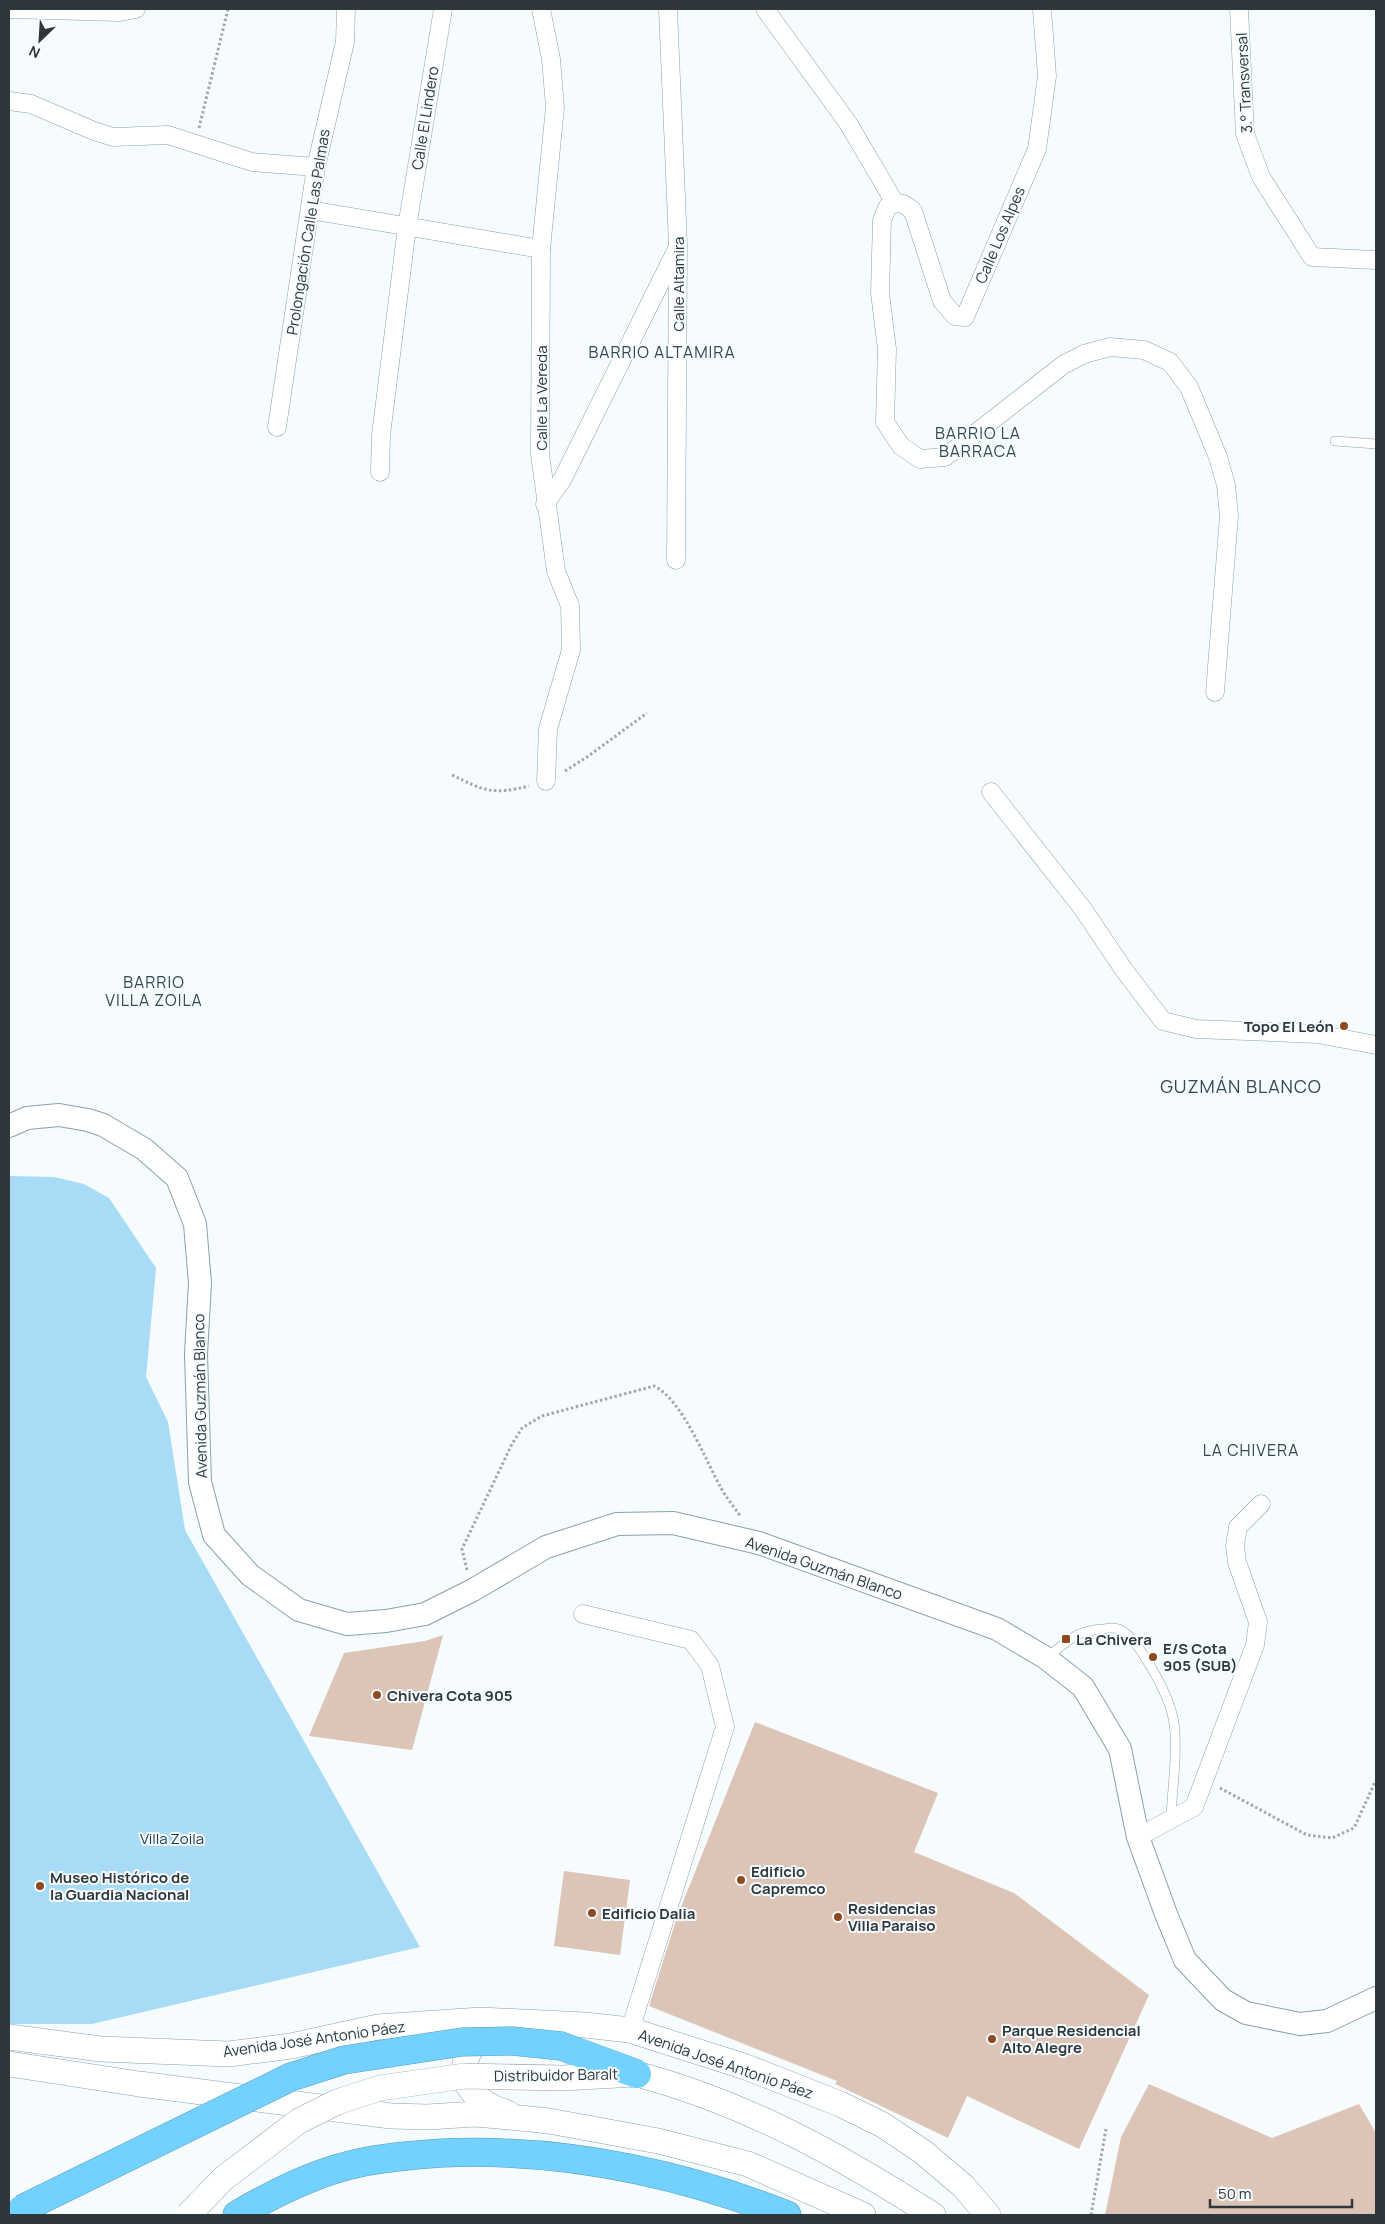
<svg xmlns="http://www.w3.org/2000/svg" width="1385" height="2224" font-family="Manrope,sans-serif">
<rect width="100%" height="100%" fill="#f6fbfe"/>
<path fill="#a8dbf5" d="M9,1176L54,1177L84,1184L109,1198L156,1268L146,1377L168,1422L185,1530L420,1947L92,2024H9Z"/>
<g fill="#dcc4b7">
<path d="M443,1635L412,1750L309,1736L344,1653L425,1641Z"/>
<path d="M755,1722L938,1793L914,1852L1014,1893L1149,1995L1079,2149L967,2096L948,2138L835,2084L837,2081L649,2006L677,1917Z"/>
<path d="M564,1871L630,1880L620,1955L554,1946Z"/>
<path d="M1149,2084L1272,2138L1359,2104L1376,2133V2215H1105L1121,2137Z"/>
</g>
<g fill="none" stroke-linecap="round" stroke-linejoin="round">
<defs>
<g id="service">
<path d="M1335,441L1376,444"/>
<path d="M1048,1657C1067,1641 1077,1630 1104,1629C1108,1628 1115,1628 1119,1629C1134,1637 1142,1653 1151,1667C1161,1684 1171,1703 1174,1723C1178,1752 1172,1789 1171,1819"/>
</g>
<g id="minor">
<path d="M9,9L120,12L136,9"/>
<path d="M541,9L551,59L555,107L541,249L540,454L556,571L570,606L571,650L548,729L546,781"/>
<path d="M668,9L678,245L676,560"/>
<path d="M765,9L848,123L895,203"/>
<path d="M1042,9L1047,76L1037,149L965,317L955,316L942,301L913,211C904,203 899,201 888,206L882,220L880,293L887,349L885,422L901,446L920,459L945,457L1063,365L1084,354L1110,347L1144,350L1170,362L1189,387L1218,457L1226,485L1229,516L1215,692"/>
<path d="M1239,9L1245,134L1261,177L1312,257L1376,260"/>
<path d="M9,101L31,104L94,131L113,137L168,135L252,162L316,167"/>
<path d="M310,210L541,249"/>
<path d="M277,427L316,167L345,42L346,9"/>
<path d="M380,472L381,435L407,227L443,9"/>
<path d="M545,504L562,480L677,249"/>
<path d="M991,792L1083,909L1124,970L1163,1021L1196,1029L1318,1034L1376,1045"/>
<path d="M583,1614L691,1640L710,1666L725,1727L630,2030"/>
<path d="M1138,1837L1194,1807L1255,1645L1258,1622L1237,1562L1235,1546L1238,1527L1261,1504"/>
</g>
<path id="tertiary" d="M9,1126L27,1118L59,1115L88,1120L103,1125L144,1149L177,1178L195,1224L200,1283L196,1354L200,1482L214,1535L250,1575L299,1610L347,1624L386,1621L425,1614L473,1590L546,1547L617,1524L673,1523L759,1543L997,1629L1046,1658L1083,1687L1120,1749L1138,1837L1166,1914L1185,1960L1223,2000L1246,2013L1300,2024L1327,2021L1376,1998"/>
<g id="secondary">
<path d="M490,2031C471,2039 456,2069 469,2087C478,2100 493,2109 508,2113"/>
<path d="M9,2037L101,2049L229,2054L291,2046L378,2027L481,2020L585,2025L630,2030L746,2067L840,2104L883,2125L923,2152L963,2186L988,2215"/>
<path d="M9,2064L139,2084L391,2116L428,2117L475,2114L510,2117L549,2121L658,2141L748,2164L863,2215"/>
<path d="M637,2074C748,2104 837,2154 933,2215"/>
</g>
<path id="motorway" d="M237,2215C274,2193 316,2172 359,2163C386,2157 414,2155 442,2153C560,2148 677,2172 787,2215"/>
</defs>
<use href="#service" stroke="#89a1ad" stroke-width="10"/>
<use href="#minor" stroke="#89a1ad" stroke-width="19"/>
<use href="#tertiary" stroke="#89a1ad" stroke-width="24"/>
<use href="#secondary" stroke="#89a1ad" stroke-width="26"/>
<use href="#motorway" stroke="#5a9bbb" stroke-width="29"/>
<g stroke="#a2a9ad" stroke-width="3" stroke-dasharray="2.5 2.5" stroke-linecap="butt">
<path d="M199,128L228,9"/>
<path d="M565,771L587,757L647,713"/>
<path d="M452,775C485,791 492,795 529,786"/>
<path d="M467,1570L462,1549L512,1444L522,1428L542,1416L654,1386C682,1399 706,1461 721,1488C727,1499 735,1508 741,1517"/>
<path d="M1220,1788L1307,1835L1332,1838L1354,1828L1376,1780"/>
<path d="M1091,2215L1106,2129"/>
</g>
<use href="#service" stroke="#fff" stroke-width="9"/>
<use href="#minor" stroke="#fff" stroke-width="18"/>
<use href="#tertiary" stroke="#fff" stroke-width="22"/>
<use href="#secondary" stroke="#fff" stroke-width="25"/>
<use href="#motorway" stroke="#73d1ff" stroke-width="28"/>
<defs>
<path id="secondary-bridge" d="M188,2215L224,2178L299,2121L337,2102L380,2088L465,2076L563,2078L635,2074"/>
<path id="motorway-bridge" d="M22,2209L291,2077L344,2060L462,2042L512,2041L561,2046L637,2074"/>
</defs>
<use href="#secondary-bridge" stroke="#89a1ad" stroke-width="26" stroke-linecap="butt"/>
<use href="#motorway-bridge" stroke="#5a9bbb" stroke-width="29" stroke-linecap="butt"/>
<use href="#secondary-bridge" stroke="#fff" stroke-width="25"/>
<use href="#motorway-bridge" stroke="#73d1ff" stroke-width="28"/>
</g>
<g fill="#8e4a1e" stroke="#f6fbfe" stroke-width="2">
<circle cx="1344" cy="1026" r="5"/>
<rect x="1061" y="1634" width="10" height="10" rx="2.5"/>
<circle cx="1153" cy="1657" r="5"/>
<circle cx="377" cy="1695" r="5"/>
<circle cx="741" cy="1880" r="5"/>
<circle cx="40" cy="1886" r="5"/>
<circle cx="592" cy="1913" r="5"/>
<circle cx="838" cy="1917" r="5"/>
<circle cx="992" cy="2039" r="5"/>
</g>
<g text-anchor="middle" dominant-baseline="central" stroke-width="4" stroke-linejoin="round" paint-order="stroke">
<g font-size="15" fill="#2d373c" stroke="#f6fbfe">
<text transform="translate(1244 83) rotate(-93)">3.° Transversal</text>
<text transform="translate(425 118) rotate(-81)">Calle El Lindero</text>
<text transform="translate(308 232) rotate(-81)">Prolongación Calle Las Palmas</text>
<text transform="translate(1000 235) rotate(-67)">Calle Los Alpes</text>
<text transform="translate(678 284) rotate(-90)">Calle Altamira</text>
<text transform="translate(541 398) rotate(-90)">Calle La Vereda</text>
<text transform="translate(200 1396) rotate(-91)">Avenida Guzmán Blanco</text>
<text transform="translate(824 1568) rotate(19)">Avenida Guzmán Blanco</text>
<text transform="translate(314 2039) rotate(-8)">Avenida José Antonio Páez</text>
<text transform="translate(726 2064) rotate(19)">Avenida José Antonio Páez</text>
<text transform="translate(556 2075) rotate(-1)">Distribuidor Baralt</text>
</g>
<g font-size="15" font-weight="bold" fill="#2d373c" stroke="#f6fbfe" text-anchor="start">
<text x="1334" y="1026" text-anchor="end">Topo El León</text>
<text x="1076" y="1639">La Chivera</text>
<text x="1163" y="1648">E/S Cota<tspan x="1163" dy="17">905 (SUB)</tspan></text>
<text x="387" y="1695">Chivera Cota 905</text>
<text x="751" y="1871">Edificio<tspan x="751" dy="17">Capremco</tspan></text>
<text x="50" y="1877">Museo Histórico de<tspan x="50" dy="17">la Guardia Nacional</tspan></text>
<text x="848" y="1908">Residencias<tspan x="848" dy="17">Villa Paraiso</tspan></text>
<text x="602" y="1913">Edificio Dalia</text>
<text x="1002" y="2030">Parque Residencial<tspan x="1002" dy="17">Alto Alegre</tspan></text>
</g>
<g font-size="15" fill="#163c4e" stroke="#f6fbfe">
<text x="172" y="1838">Villa Zoila</text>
</g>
<g font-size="16" letter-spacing="1" fill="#324853" stroke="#f6fbfe">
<text x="662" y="352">BARRIO ALTAMIRA</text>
<text x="978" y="433">BARRIO LA<tspan x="978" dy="18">BARRACA</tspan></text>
<text x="154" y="982">BARRIO<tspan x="154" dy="18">VILLA ZOILA</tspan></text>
<text x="1251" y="1450">LA CHIVERA</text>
</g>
<g font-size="18" letter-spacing="1" fill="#324853" stroke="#f6fbfe">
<text x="1241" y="1086">GUZMÁN BLANCO</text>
</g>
</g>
<rect width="1385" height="2224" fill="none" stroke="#2d373c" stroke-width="20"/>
<g transform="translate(40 40) rotate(205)" stroke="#f6fbfe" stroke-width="4" paint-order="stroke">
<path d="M0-4L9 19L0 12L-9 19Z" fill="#2d373c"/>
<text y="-8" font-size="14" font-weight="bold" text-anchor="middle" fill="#2d373c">N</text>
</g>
<path d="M1210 2199v8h142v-8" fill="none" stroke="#2d373c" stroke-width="2.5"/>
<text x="1218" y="2199" font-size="15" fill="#2d373c" stroke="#f6fbfe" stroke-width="4" paint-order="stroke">50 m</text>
</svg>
